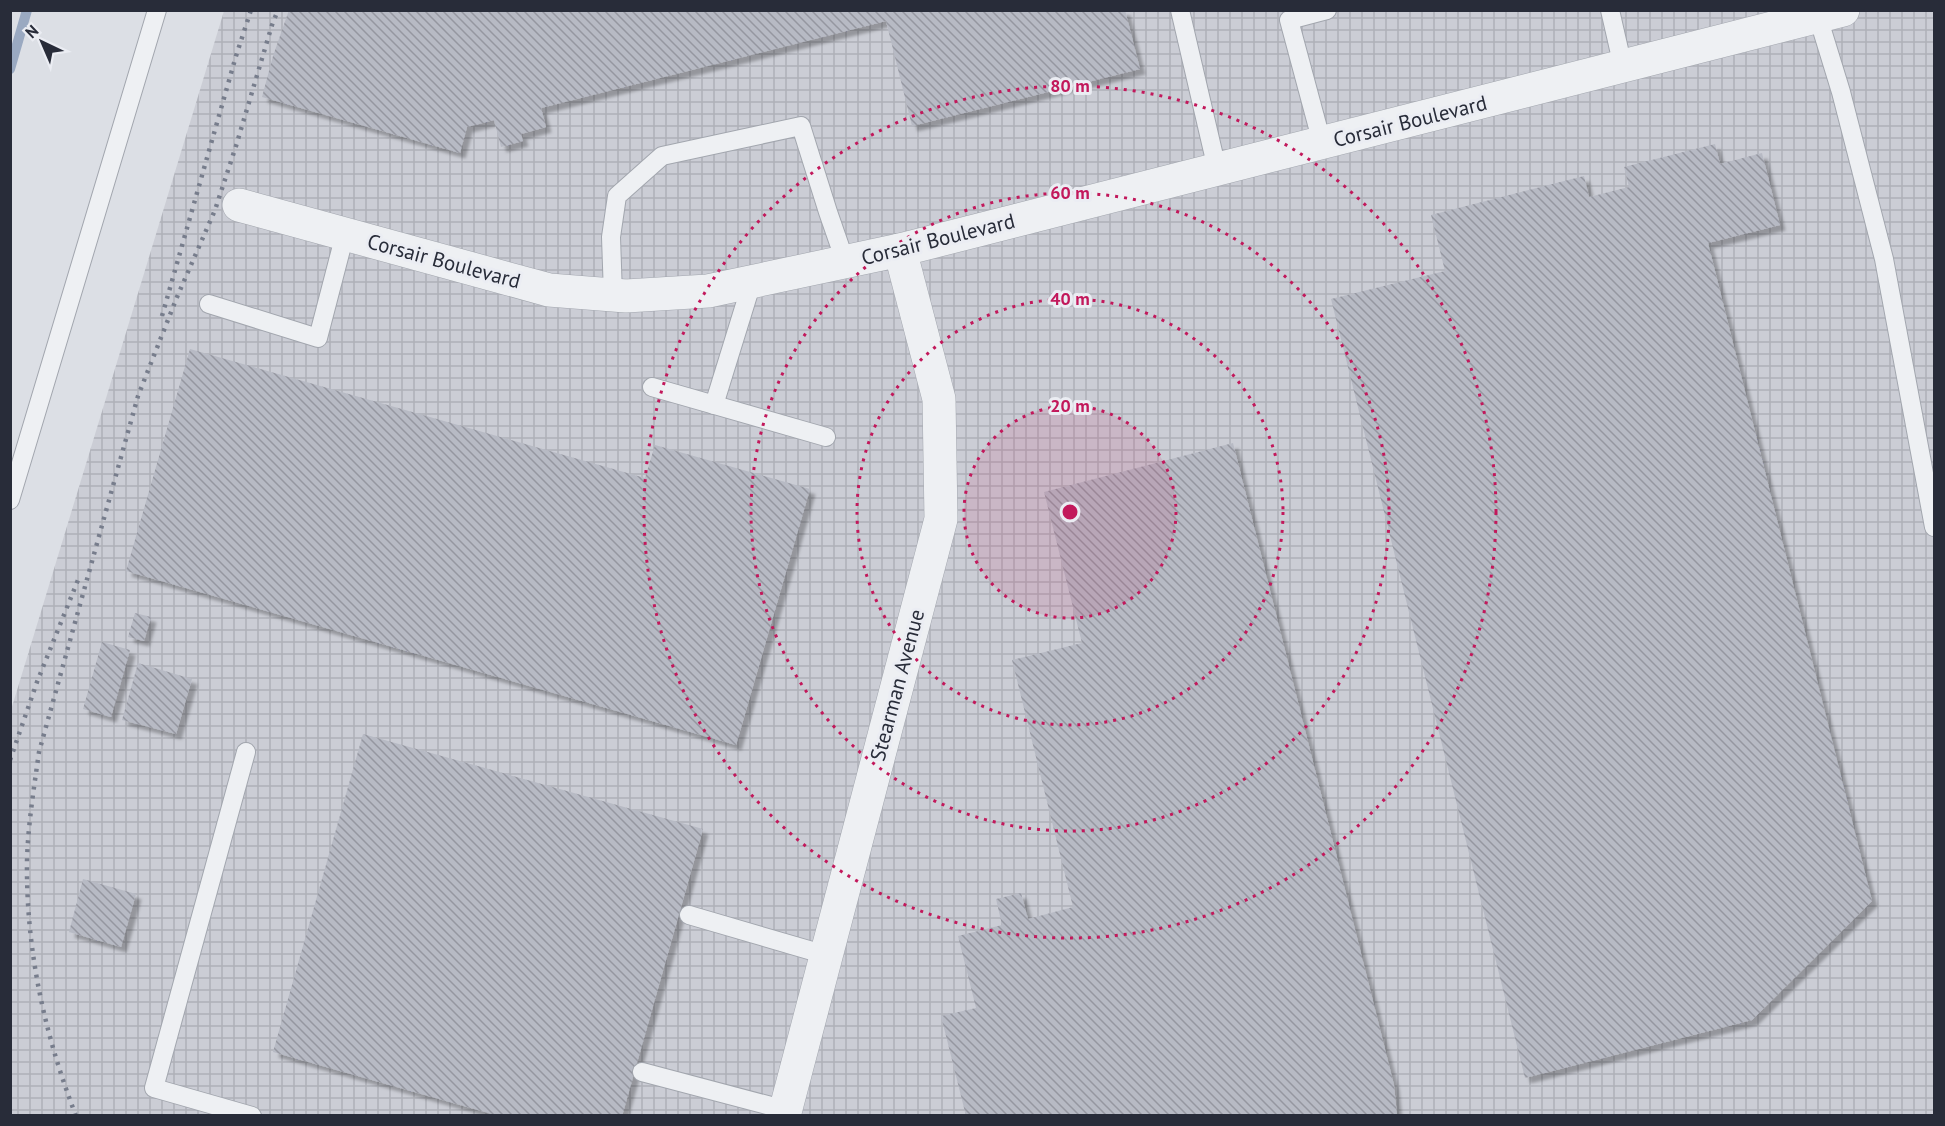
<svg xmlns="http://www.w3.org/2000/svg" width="1945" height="1126" font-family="'PT Sans',sans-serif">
<defs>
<pattern id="industrial-grid" width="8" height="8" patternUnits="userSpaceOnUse" patternTransform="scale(1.5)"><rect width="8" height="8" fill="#cbcdd5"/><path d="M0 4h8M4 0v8" fill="none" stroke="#aeb0b8"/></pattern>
<pattern id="building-back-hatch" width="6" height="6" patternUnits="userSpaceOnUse" patternTransform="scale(1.5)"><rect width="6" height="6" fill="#b7bac4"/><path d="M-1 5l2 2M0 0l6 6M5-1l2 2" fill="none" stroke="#9597a0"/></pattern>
<filter id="shadow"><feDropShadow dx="5.5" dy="5.5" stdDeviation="1.5" flood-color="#0004"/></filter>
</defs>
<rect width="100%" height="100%" fill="#dcdfe5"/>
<path fill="url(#industrial-grid)" d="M224,11H1934V1115L11,1116V710Z"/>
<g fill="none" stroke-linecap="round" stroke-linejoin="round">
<path stroke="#9aa9c1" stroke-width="10" d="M10,69L27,10"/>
</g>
<g fill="url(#building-back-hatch)" filter="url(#shadow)">
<path d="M289,10H1125L1140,69L912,126L886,21L541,108L546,127L521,134L523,141L501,147L494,120L467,127L460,153L262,97L273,56Z"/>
<path d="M1715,144L1720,164L1762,153L1780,225L1708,243L1872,901L1752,1020L1525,1078L1331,299L1445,271L1431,215L1584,176L1589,197L1629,187L1624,167Z"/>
<path d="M190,349L645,478L655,445L810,489L736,745L126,571Z"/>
<path d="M1233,443L1394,1085L1397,1116H966L941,1016L976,1008L958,936L1002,925L996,899L1021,893L1028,919L1073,907L1012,660L1082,643L1044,492Z"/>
<path d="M135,613L151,617L144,641L128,637Z"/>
<path d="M102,642L130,650L111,717L83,709Z"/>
<path d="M138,663L192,679L176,734L122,720Z"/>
<path d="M363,734L703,829L622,1116H499L273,1052Z"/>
<path d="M83,879L136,894L121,947L69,932Z"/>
</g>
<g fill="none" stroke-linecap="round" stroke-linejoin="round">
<defs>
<g id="lane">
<path d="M1180,10L1217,169"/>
<path d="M1610,10L1623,67"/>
<path d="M1818,17L1841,92L1884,259L1934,527"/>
<path d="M1322,143L1289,20L1327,10"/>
<path d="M613,295L611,237L617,196L662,156L801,126L828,212L845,261"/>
<path d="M209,304L318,338L345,234"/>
<path d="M652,387L826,437"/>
<path d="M714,405L752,282"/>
<path d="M10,500L157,10"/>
<path d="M246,752L154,1088L252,1116"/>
<path d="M689,915L826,955"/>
<path d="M642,1072L786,1110"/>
</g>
<g id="street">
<path d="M239,205L549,290L626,296L708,291L900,250L1843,10"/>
<path d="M784,1116L941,519L939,399L900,250"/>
</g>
</defs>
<use href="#lane" stroke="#a2a6ae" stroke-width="20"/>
<use href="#street" stroke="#a2a6ae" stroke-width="34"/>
<use href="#lane" stroke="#eef0f3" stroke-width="18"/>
<use href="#street" stroke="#eef0f3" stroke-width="33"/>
<g stroke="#777d8c" stroke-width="4.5" stroke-dasharray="3 6" stroke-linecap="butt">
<path d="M162,316L236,56L251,10"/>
<path d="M10,760L37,682L80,575"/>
<path d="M76,1116C44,1033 26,949 27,861C28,824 34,788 39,752L138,396L177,297L215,210L236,146L272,25L278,10"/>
</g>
</g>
<circle cx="1070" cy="512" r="106" fill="#c2185b" fill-opacity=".12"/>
<g fill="none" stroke="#c2185b" stroke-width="3" stroke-dasharray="3 6">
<circle cx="1070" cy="512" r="106"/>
<circle cx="1070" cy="512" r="213"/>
<circle cx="1070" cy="512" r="319"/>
<circle cx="1070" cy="512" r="426"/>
</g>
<g text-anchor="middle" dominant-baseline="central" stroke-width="6" stroke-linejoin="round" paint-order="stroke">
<g font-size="21" fill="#282c39" stroke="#ebedf3">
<text transform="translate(1410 121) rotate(-14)">Corsair Boulevard</text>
<text transform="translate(938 239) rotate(-14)">Corsair Boulevard</text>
<text transform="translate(444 261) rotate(15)">Corsair Boulevard</text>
<text transform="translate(897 685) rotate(-75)">Stearman Avenue</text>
</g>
</g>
<circle cx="1070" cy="512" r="9" fill="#c2185b" stroke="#ebedf3" stroke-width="3"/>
<g font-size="18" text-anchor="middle" font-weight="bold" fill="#c2185b" stroke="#ebedf3" stroke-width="6" stroke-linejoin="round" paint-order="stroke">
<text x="1070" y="92">80 m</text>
<text x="1070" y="199">60 m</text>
<text x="1070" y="305">40 m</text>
<text x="1070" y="412">20 m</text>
</g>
<rect width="1945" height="1126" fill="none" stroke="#282c39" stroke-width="24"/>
<g transform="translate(42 42) rotate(316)" stroke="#ebedf3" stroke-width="4.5" paint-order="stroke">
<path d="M0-4.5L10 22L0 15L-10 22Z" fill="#282c39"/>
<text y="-9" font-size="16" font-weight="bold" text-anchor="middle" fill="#282c39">N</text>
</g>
</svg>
